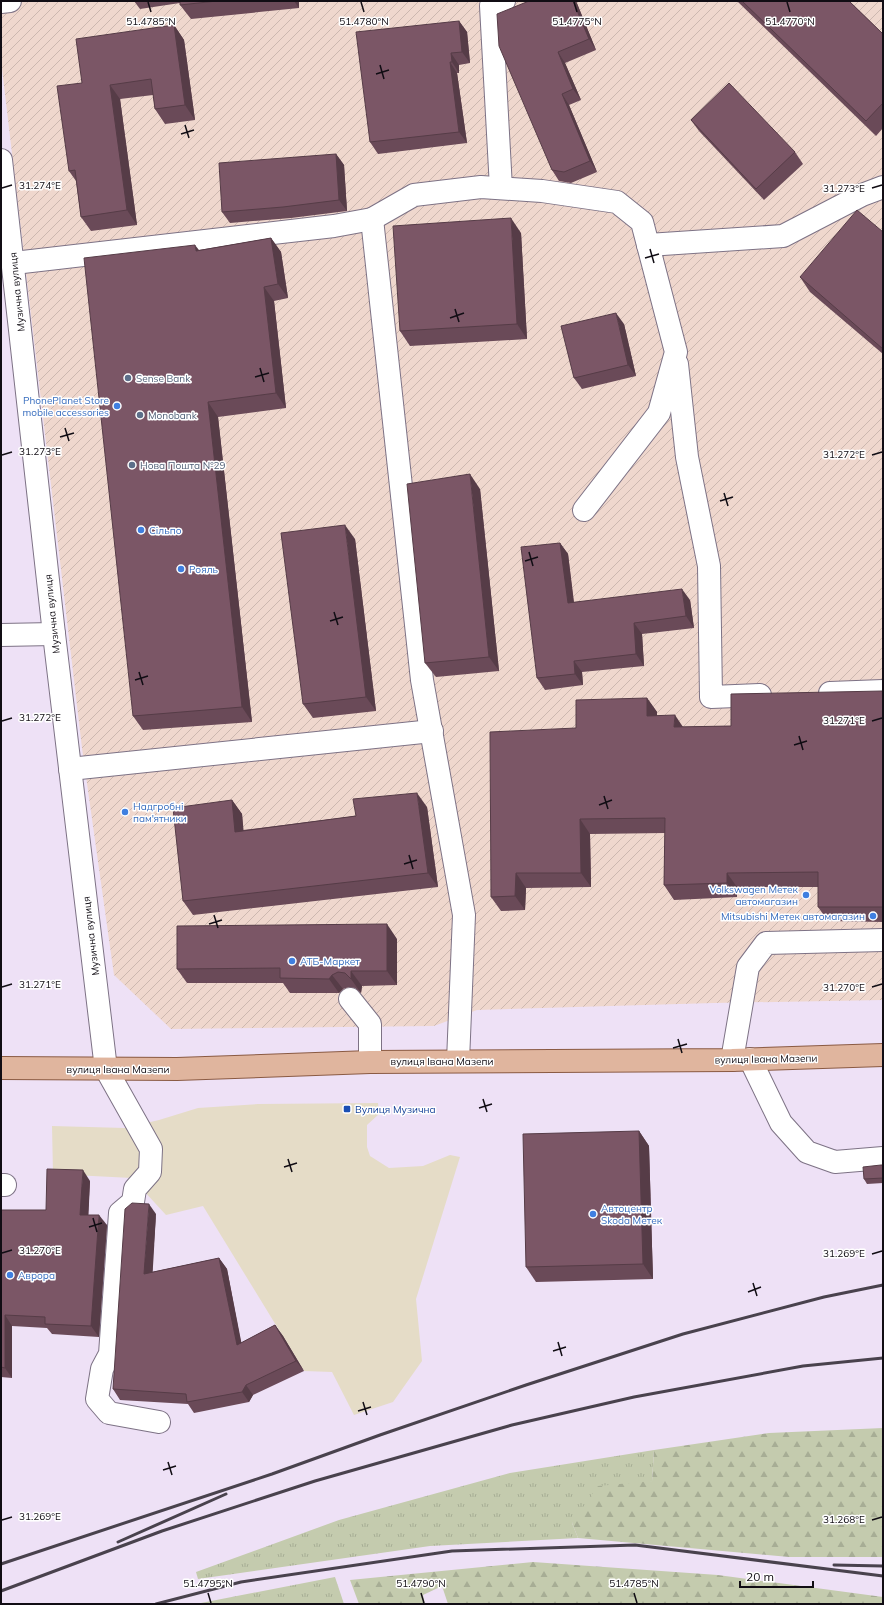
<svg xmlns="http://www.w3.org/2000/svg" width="884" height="1605" font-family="Mulish,sans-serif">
<defs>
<pattern id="industrial-furrows" width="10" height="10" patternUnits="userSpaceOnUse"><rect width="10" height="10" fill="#efd7cd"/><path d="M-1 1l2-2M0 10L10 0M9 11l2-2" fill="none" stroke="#ccb7af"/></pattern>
<pattern id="grass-tufts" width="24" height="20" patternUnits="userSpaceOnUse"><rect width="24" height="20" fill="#c4cbae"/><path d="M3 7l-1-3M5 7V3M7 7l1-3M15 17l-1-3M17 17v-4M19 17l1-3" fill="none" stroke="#a7ad95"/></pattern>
<pattern id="forest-firs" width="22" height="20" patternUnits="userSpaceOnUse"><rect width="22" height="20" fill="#c4cbae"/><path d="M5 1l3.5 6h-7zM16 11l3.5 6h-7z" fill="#a7ad95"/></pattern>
</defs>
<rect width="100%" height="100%" fill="#eee1f6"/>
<path fill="#e5dcc7" d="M378,1103L379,1114L367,1125V1147L370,1156L389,1168L423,1166L450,1155L460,1157L416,1299L422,1361L393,1402L354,1415L332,1372L304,1371L203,1206L166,1215L132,1178L53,1174L52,1126L125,1128L159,1120L198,1108L258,1104Z"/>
<path fill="url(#industrial-furrows)" d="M1,1H883V1000L714,1003L477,1010L434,1026L171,1029L114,975L82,748L1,60Z"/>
<g fill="url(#grass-tufts)">
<path d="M654,1450L652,1481L572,1523L578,1538L430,1546L198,1579L196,1572L339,1520L510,1473Z"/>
<path d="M335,1577L344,1604L201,1603Z"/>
</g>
<g fill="url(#forest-firs)">
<path d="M883,1428V1557H789L578,1538L572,1523L598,1486L652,1481L654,1450L769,1433Z"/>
<path d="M533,1562L718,1575L883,1597V1604H448L442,1586L423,1595L425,1604H359L350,1580Z"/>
</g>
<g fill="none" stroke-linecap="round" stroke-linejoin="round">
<defs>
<g id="minor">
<path d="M1,2L10,1"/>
<path d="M1,160L54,634L106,1069L151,1149L150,1172L135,1189L133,1202L120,1213L110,1354L102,1369L97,1399L109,1413L159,1422"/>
<path d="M501,188L491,6L504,1"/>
<path d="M372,219L422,680L464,915L458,1061"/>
<path d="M648,245L783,236L862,195L883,187"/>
<path d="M14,263L334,226L372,219L414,195L481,187L542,191L617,202L642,222L676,352L659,413L584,510"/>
<path d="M677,364L687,457L709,566L711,697L760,695"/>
<path d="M1,635L54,634"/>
<path d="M830,693L883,691"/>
<path d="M70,769L432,731"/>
<path d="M350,999L370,1024V1062"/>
<path d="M750,1059L781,1123L807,1152L835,1162L883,1158"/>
<path d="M732,1060L748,967L766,943L883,940"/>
<path d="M1,1185H5"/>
</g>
<path id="major" d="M1,1068L177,1069L370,1062L732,1060L883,1055"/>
</defs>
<use href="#minor" stroke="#7d7285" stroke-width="24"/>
<use href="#major" stroke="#8a5a43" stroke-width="24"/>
<use href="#minor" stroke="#fff" stroke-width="22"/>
<use href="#major" stroke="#e0b59e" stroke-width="22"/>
<g stroke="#49424d" stroke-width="3">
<path d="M118,1542L226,1494"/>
<path d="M1,1564L272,1474L380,1435L526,1385L683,1334L824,1297L883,1285"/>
<path d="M834,1565L883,1566"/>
<path d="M1,1591L162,1531L315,1481L512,1425L634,1397L803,1366L883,1358"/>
<path d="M156,1604L241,1582L452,1551L635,1545L883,1576"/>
</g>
</g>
<g fill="#6a4a58">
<path d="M134,1H299V8L191,19L180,5V3L140,9Z"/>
<path d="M529,1H576L596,50L565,63L581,100L569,105L597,172L571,183L559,181L552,170Z"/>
<path d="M737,1H849L883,34V128L876,136Z"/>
<path d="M459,21L467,32L470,63L459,65V73H457L467,143L378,154L370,142Z"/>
<path d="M174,25L184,40L195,120L165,124L155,109L153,95L120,99L137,225L91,231L81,217L76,181L69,171L82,83Z"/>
<path d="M691,120L795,152L803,164L764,200L699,131Z"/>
<path d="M336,154L344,165L347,211L291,218L230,223L222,212Z"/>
<path d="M883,232V354L810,292L800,277Z"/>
<path d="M521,233L527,339L410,346L400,331Z"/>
<path d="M271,238L281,252L288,298L274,301L286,408L218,417L252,722L143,730L133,716L199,250Z"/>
<path d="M624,324L636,376L582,389L574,378Z"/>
<path d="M480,489L499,671L436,677L425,663Z"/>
<path d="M355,539L376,711L313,718L303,704Z"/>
<path d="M560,543L568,554L574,602L690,600L694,628L642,634L644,666L582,672L583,685L545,690L537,678Z"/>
<path d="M883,691V922L828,921L818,907V887H737V897L674,900L664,885L665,833L590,834L591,887L526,888L525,910L501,911L491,897L576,728L647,698L657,712V716L683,727L731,726Z"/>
<path d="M232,800L242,814L243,830L427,807L438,887L193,915L183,901Z"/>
<path d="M397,939V985L362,986L361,993L355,988L349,987L343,989L339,993H290L283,983H187L177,969Z"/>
<path d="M639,1131L649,1146L653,1279L536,1282L526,1267Z"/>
<path d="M883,1165V1183L867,1184L864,1179Z"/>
<path d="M90,1181L88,1215L107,1225L99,1337L52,1334L47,1328L12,1326V1378L1,1377V1210H46Z"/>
<path d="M156,1214L152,1272L219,1258L227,1269L241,1343L275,1325L283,1336L304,1371L253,1395L249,1402L194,1413L188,1404L120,1400L113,1389Z"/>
</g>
<g fill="#563c47">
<path d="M294,1H299V8Z"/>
<path d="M573,1H576L596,50L589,39Z"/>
<path d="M459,21L467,32L470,63L462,52Z"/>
<path d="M174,25L184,40L195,120L185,105Z"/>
<path d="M558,52L565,63L581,100L573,89Z"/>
<path d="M451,53L459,65V73L452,62Z"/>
<path d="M450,62L457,73L467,143L459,132Z"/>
<path d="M110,85L120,99L137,225L127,210Z"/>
<path d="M562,94L569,105L597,172L590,161Z"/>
<path d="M336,154L344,165L347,211L339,200Z"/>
<path d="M511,218L521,233L527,339L517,324Z"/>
<path d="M271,238L281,252L288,298L278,284Z"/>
<path d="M195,245L206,259L196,251Z"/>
<path d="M264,287L274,301L286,408L276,393Z"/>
<path d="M616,313L624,324L636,376L628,365Z"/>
<path d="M208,402L218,417L252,722L242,707Z"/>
<path d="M470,474L480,489L499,671L489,657Z"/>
<path d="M345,525L355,539L376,711L366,697Z"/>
<path d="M560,543L568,554L575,614L568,603Z"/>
<path d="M682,589L690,600L694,628L686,616Z"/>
<path d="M634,623L642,634L644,666L636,654Z"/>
<path d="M574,661L582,672L583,685L575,674Z"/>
<path d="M647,698L657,712V731L647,716Z"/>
<path d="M675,715L685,730L674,727Z"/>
<path d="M417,793L427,807L438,887L428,873Z"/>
<path d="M232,800L242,814L245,846L235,832Z"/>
<path d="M580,819L590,834L591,887L581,873Z"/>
<path d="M516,873L526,888L525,910L515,896Z"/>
<path d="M727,873L737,887V897L727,883Z"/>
<path d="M387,924L397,939V985L387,971Z"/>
<path d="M351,971L362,986L361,993L351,979Z"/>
<path d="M332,975L343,989L339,993L329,979Z"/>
<path d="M639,1131L649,1146L653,1279L643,1264Z"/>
<path d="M83,1170L90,1181L88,1225L80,1215Z"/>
<path d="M149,1204L156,1214L152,1284L144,1274Z"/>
<path d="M99,1215L107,1225L99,1337L91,1326Z"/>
<path d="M219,1258L227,1269L244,1356L237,1345Z"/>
<path d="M5,1315L12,1326V1378L5,1368Z"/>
<path d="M275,1325L283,1336L304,1371L296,1361Z"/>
<path d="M246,1385L253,1395L249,1402L242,1392Z"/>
</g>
<g fill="#7b5666" stroke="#563c47">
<path d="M180,1H217L180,5Z"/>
<path d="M529,1H573L589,39L558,52L573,89L562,94L590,161L564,172L552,170L499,46L497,14Z"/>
<path d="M742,1H849L883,34V103L866,121Z"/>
<path d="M459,21L462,52L451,53L452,62H450L459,132L370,142L356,32Z"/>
<path d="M174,25L185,105L155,109L151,79L110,85L127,210L81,217L75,170L69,171L57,86L82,83L76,39Z"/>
<path d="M729,83L795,152L756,189L691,120Z"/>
<path d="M336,154L339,200L283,207L222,212L219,163Z"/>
<path d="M857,210L883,232V349L800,277Z"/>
<path d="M511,218L517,324L400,331L393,226Z"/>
<path d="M271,238L278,284L264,287L276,393L208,402L242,707L133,716L84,258L195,245L196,251Z"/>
<path d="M616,313L628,365L574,378L561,326Z"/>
<path d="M470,474L489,657L425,663L407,484Z"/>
<path d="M345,525L366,697L303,704L281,533Z"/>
<path d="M560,543L568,603L682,589L686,616L634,623L636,654L574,661L575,674L537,678L521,547Z"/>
<path d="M883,691V907H818V872L727,873V883L664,885L665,818L580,819L581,873H516L515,896L491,897L490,732L576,728V700L647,698V716L675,715L674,727L731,726V694Z"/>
<path d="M417,793L428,873L183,901L173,808L232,800L235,832L356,816L353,799Z"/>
<path d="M387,924V971H351V979L345,973L338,972L332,975L329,979L280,978V968L177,969V926Z"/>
<path d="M639,1131L643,1264L526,1267L523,1134Z"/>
<path d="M881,1165H883V1178L864,1179L863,1167Z"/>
<path d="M47,1169L83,1170L80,1215H99L91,1326L45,1324V1317L5,1315V1368L1,1367V1210H46Z"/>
<path d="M132,1203L149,1204L144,1274L219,1258L237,1345L275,1325L296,1361L246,1385L242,1392L187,1402L186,1394L113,1389L125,1209Z"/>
</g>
<path fill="none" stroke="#110d14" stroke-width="1.5" d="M148,2L151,12M361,2L364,12M574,2L577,12M787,2L790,12M380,65L384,79M376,74L389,70M185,125L189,138M181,134L194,130M2,188L12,185M872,188L882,185M650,249L654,263M645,258L659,254M455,309L459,322M450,318L464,313M260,368L264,382M255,377L269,373M65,428L69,441M60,437L74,433M2,455L12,452M872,455L882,452M724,493L728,506M720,501L733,497M529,552L533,566M525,561L538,557M334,612L338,625M330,621L343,617M139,672L143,685M135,680L148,676M2,721L12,718M872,721L882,718M799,736L803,750M794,745L807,741M604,796L608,809M599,805L612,800M409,855L413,869M404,864L417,860M214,915L218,928M209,924L222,920M2,987L12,984M872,987L882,984M678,1039L682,1053M673,1048L687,1044M483,1099L487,1112M479,1108L492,1104M288,1159L292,1172M284,1167L297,1163M93,1218L97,1232M89,1227L102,1223M2,1253L12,1250M872,1254L882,1251M753,1283L757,1296M748,1292L761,1287M558,1342L562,1356M553,1351L566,1347M363,1402L367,1415M358,1411L371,1407M168,1462L172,1475M163,1470L176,1466M2,1520L12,1517M872,1520L882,1517M208,1593L211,1603M421,1593L424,1603M634,1593L637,1603"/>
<g fill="#5c6f8a" stroke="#fff" stroke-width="1.5">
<circle cx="128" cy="378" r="4"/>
<circle cx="140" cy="415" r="4"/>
<circle cx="132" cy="465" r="4"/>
</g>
<g fill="#3f7fe0" stroke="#fff" stroke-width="1.5">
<circle cx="117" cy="406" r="4"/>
<circle cx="141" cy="530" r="4"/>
<circle cx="181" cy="569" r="4"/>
<circle cx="125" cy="812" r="4"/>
<circle cx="806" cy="895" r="4"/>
<circle cx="873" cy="916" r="4"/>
<circle cx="292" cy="961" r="4"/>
<circle cx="593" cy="1214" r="4"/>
<circle cx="10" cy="1275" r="4"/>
</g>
<rect fill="#1a4fb4" stroke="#fff" stroke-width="1.5" x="343" y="1105" width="8" height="8" rx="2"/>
<g text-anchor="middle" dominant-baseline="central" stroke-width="3" stroke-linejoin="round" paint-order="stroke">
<g font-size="10" fill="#110d14" stroke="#fff">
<text transform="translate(17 292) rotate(-96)">Музична вулиця</text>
<text transform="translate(52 614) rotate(-96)">Музична вулиця</text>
<text transform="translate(91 936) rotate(-97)">Музична вулиця</text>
<text transform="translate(766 1059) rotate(-1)">вулиця Івана Мазепи</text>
<text x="442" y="1061">вулиця Івана Мазепи</text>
<text x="118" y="1069">вулиця Івана Мазепи</text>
</g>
<g font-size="10" fill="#4e5e75" stroke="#fff" text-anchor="start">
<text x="136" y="378">Sense Bank</text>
<text x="148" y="415">Monobank</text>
<text x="140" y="465">Нова Пошта №29</text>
</g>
<g font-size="10" fill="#366cbe" stroke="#fff" text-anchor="start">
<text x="109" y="400" text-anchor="end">PhonePlanet Store<tspan x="109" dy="12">mobile accessories</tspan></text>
<text x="149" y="530">Сільпо</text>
<text x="189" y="569">Рояль</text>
<text x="133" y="806">Надгробні<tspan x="133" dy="12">пам'ятники</tspan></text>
<text x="798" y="889" text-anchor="end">Volkswagen Метек<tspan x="798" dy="12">автомагазин</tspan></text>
<text x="865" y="916" text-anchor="end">Mitsubishi Метек автомагазин</text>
<text x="300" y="961">АТБ-Маркет</text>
<text x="601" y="1208">Автоцентр<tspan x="601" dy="12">Skoda Метек</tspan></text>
<text x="18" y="1275">Аврора</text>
</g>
<g font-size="10" fill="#164399" stroke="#fff" text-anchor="start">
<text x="355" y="1109">Вулиця Музична</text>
</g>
</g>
<g font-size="10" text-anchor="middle" fill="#110d14" stroke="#fff" stroke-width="3" stroke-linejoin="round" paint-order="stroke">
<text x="151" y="25">51.4785°N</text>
<text x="364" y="25">51.4780°N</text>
<text x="577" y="25">51.4775°N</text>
<text x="790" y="25">51.4770°N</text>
<text x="40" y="189">31.274°E</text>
<text x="844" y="192">31.273°E</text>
<text x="40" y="455">31.273°E</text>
<text x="844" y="458">31.272°E</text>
<text x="40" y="721">31.272°E</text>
<text x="844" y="724">31.271°E</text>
<text x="40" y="988">31.271°E</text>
<text x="844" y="991">31.270°E</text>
<text x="40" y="1254">31.270°E</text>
<text x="844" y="1257">31.269°E</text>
<text x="40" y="1520">31.269°E</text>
<text x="844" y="1523">31.268°E</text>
<text x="208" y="1587">51.4795°N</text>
<text x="421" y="1587">51.4790°N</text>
<text x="634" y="1587">51.4785°N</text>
</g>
<rect width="884" height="1605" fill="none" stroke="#110d14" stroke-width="4"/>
<path d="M740 1581v6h73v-6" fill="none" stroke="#110d14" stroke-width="2"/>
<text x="746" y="1581" font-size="12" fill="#110d14" stroke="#ffffff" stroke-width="3" paint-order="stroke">20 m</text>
</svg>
